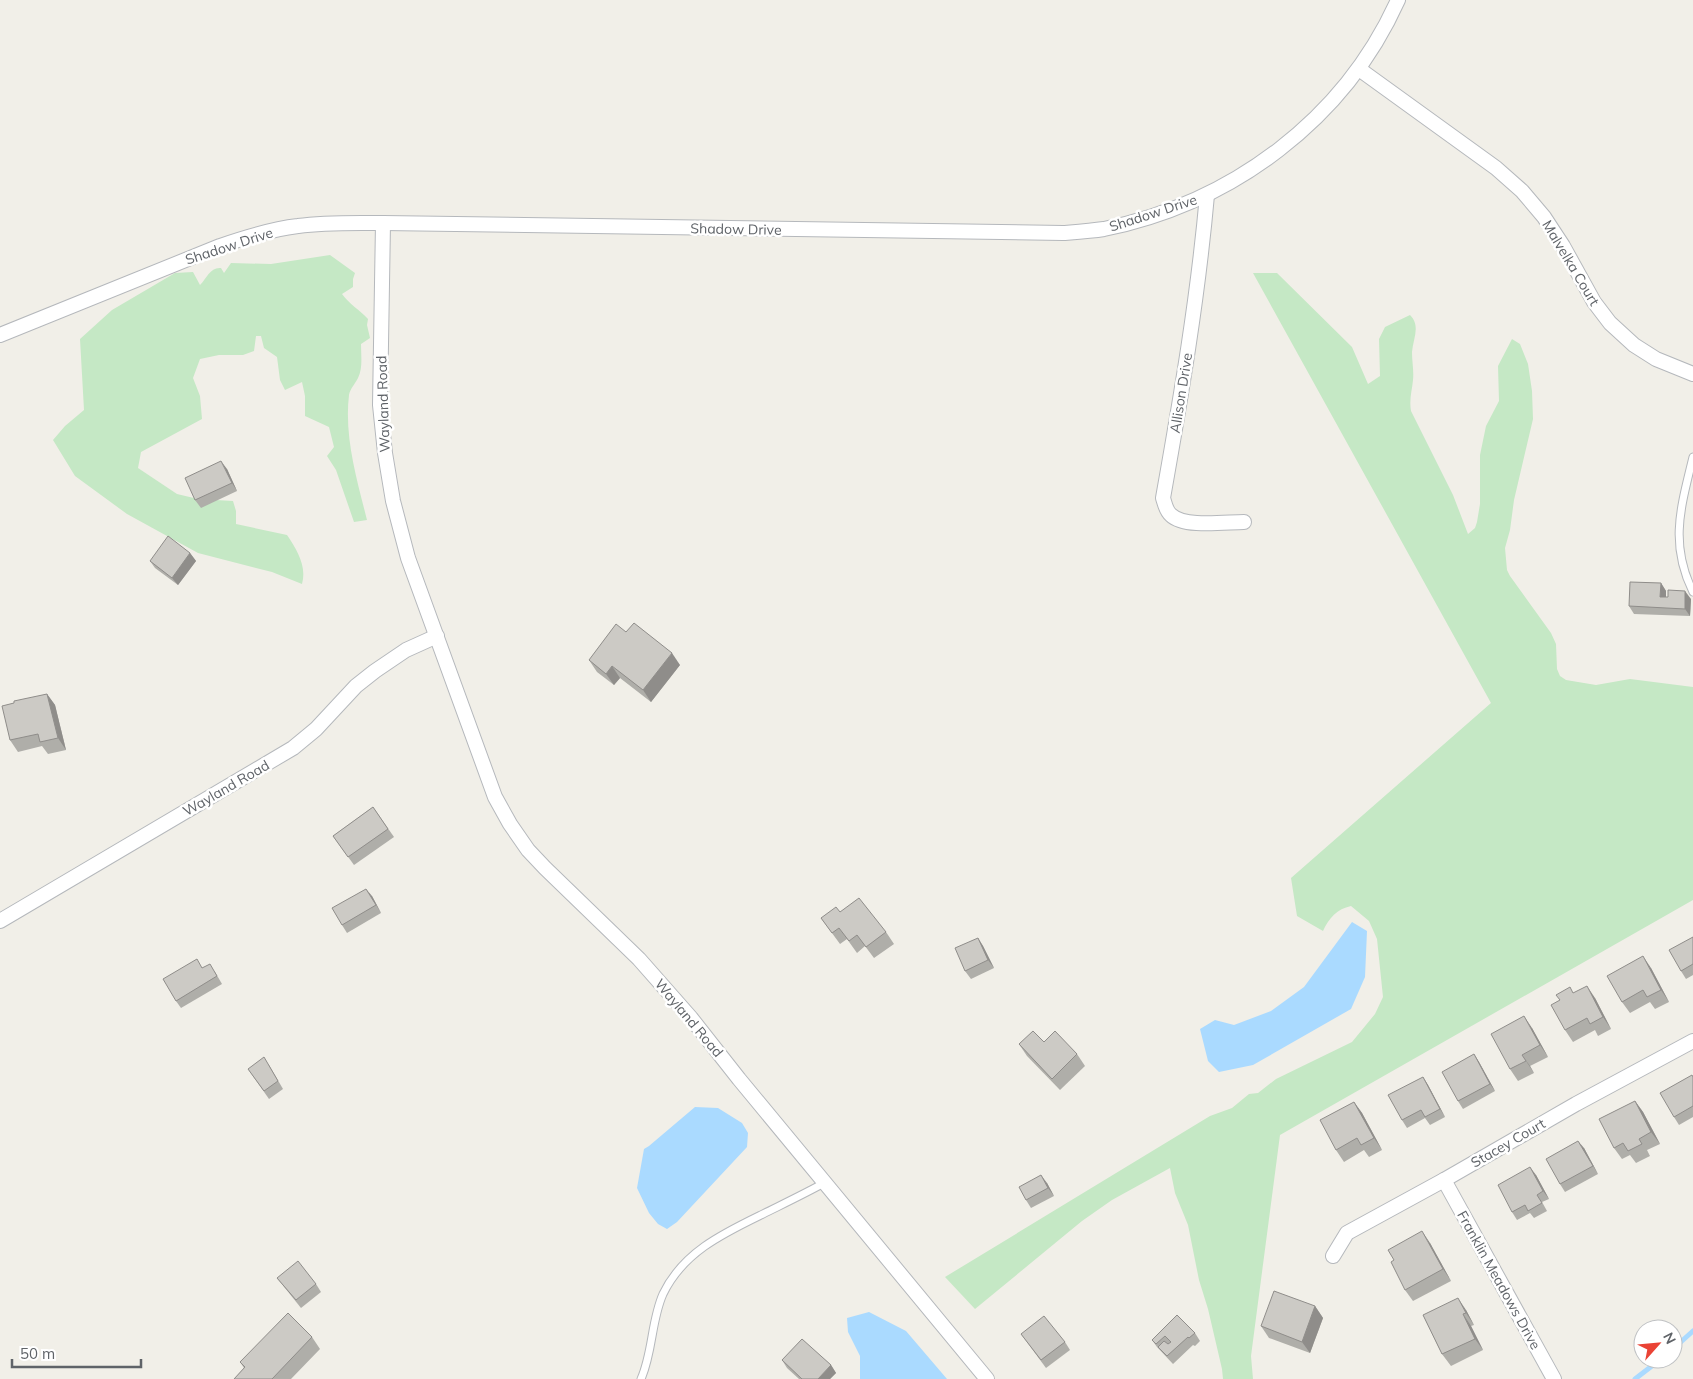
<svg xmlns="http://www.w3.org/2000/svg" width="1693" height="1379" font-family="Mulish,sans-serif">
<rect width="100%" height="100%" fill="#f1efe8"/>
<g fill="#c5e8c5">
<path d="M330,255L355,273L353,279V287L342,294C349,304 360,310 368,319L367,325L370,338L361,344C361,355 363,368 358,378C355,384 350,389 349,395C344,437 357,480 367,520L354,522L336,470L327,456L334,447L329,427L305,416V396L302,382L285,390L280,380L277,357L264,348L261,336H256L254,351L243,355H219L200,359L193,378L200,396L202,419L141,452L138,468L177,494L198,499L233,501L236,511V524L287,535C297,550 307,566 302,584L272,572L198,553L127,514L75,476L53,440L65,426L84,410L80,339L112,310L175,273L193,272L200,285C207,278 210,267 221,268L224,273L231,263L271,264Z"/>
<path d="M1253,273H1277L1352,347L1368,384L1380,376L1379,339L1385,327L1410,315C1421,326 1413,339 1412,352C1412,362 1414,371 1413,380C1412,391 1409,399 1411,411L1453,495L1468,534L1475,528L1477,522L1480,504V455L1486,426L1499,401L1498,366L1512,339L1520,344L1528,364L1532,391L1533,419L1514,500L1510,530L1505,548L1507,570L1510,576L1551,633L1556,644L1557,669L1560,676L1566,680L1596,685L1630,679L1693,687V900L1280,1135L1251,1356L1253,1379H1223L1222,1369L1208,1309L1199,1280L1188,1225L1175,1193L1170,1168L1112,1200L1082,1221L975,1309L945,1277L1210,1116L1232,1108L1249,1094L1258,1093L1276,1079L1352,1042L1375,1014L1383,997L1377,939L1369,921L1351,906C1337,909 1329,918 1323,931L1297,916L1291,878L1491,703Z"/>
</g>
<g fill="#aadaff">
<path d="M1352,922L1367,931L1365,977L1351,1009L1253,1065L1219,1072L1208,1061L1200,1029L1215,1020L1234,1025L1271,1011L1304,987Z"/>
<path d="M695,1107L718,1108L742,1123L748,1133L747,1147L677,1222L667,1229L658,1224L649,1213L637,1188L644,1149L649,1146Z"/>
<path d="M869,1312L906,1331L947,1379H860V1356L848,1332L847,1318Z"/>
</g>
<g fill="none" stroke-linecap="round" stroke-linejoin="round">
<g stroke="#aadaff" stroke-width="5">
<path d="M1673,1349L1693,1331"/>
<path d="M1635,1379L1661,1359"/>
</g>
<defs>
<g id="lane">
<path d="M1693,457C1681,507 1669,543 1693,592"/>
<path d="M641,1379C653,1352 651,1321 663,1294C683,1252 724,1233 763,1214C783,1204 804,1194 824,1183"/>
</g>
<g id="street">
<path d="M1359,69L1496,168L1522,191L1544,217L1563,246L1594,302L1610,323L1634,345L1656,359L1693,374"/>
<path d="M1207,195C1198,297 1181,397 1163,498C1165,504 1166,511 1171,515C1184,528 1226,522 1244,522"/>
<path d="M383,223L380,405L385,453L393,501L408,558L495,797L510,824L528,850L545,868L639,959L691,1018L739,1079L987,1379"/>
<path d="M0,335L220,246C246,237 272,229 298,226C326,222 355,223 383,223L1063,233C1076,232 1091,231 1104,229C1232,203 1344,120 1398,0"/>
<path d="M0,921L293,748L316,729L356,686L375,671L406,650L437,636"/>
<path d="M1444,1180L1554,1379"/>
<path d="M1333,1256L1347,1233L1444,1180L1576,1104L1693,1041"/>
</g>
</defs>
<use href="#lane" stroke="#b5b8bc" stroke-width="9"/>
<use href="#street" stroke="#b5b8bc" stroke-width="16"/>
<use href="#lane" stroke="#fff" stroke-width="7"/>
<use href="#street" stroke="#fff" stroke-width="14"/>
</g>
<g fill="#afaea9">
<path d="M227,469L237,491L201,508L195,500Z"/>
<path d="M190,553L196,561L178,585L155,568L150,561Z"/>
<path d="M1661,583L1666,591V597L1691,599L1690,616L1634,614L1629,606Z"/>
<path d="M626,632L680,665L651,702L620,678L614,685L597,672L589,660Z"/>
<path d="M47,694L55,705L66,750L48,754L42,746L18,752L10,740L14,703Z"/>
<path d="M373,807L394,837L354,865L333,836Z"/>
<path d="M372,896L381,913L347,933L342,925Z"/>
<path d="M840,912L886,932L894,944L874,958L865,946L857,953L847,939L840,944L821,918Z"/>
<path d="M1693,937V975L1686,979L1681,971Z"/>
<path d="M978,938L983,946L994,968L971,979L965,971Z"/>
<path d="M203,968L215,972L222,984L181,1008L176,1001Z"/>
<path d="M1651,968L1669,1002L1655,1009L1650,1002L1630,1013L1622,1002Z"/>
<path d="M1574,993L1595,998L1611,1029L1598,1036L1595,1030L1573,1042L1565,1030Z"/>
<path d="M1532,1028L1548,1057L1530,1066L1534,1073L1518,1081L1510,1069Z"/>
<path d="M1044,1042L1077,1054L1085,1066L1060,1090L1027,1056L1019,1044Z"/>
<path d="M1474,1054L1479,1062L1495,1091L1463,1109L1458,1101Z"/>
<path d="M269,1065L283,1089L269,1099L248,1069Z"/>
<path d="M1693,1076V1117L1679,1125L1674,1117Z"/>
<path d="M1423,1077L1428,1085L1445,1117L1430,1125L1425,1118L1407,1128L1402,1120Z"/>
<path d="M1635,1101L1643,1112L1660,1144L1647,1150L1650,1156L1636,1163L1630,1155L1622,1159L1614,1148Z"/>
<path d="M1354,1102L1362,1113L1382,1150L1369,1157L1364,1150L1344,1162L1336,1150Z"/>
<path d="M1584,1148L1598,1174L1565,1192L1560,1184Z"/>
<path d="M1536,1175L1549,1199L1542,1202L1547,1211L1534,1218L1530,1213L1517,1220L1512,1212Z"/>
<path d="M1047,1183L1054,1196L1031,1208L1026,1200Z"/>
<path d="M1430,1243L1451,1281L1413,1301L1405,1290Z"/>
<path d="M277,1278L316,1284L321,1292L301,1308Z"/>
<path d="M1315,1306L1323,1318L1310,1353L1269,1338L1261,1326Z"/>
<path d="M1466,1310L1474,1325L1471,1326L1483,1350L1451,1366L1442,1354L1423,1315Z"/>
<path d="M1177,1315L1195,1333L1200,1341L1195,1346L1193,1345L1173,1364L1157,1347L1152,1340Z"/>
<path d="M1021,1334L1065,1342L1070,1350L1046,1368Z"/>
<path d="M312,1337L320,1349L291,1379H234L244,1368L240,1362Z"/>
<path d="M782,1360L831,1365L836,1373L830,1379H799L787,1368Z"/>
</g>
<g fill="#8f8d8a">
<path d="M221,461L227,469L237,491L232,483Z"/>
<path d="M190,553L196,561L178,585L172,578Z"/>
<path d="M1661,583L1666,591V605L1660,597Z"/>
<path d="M1685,591L1691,599L1690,616L1685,609Z"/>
<path d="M672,653L680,665L651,702L643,690Z"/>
<path d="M612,666L620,678L614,685L606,674Z"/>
<path d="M47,694L55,705L66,750L58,738Z"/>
<path d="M366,889L372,896L381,913Z"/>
<path d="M978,938L983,946L994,968L988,960Z"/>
<path d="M1643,956L1651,968L1669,1002L1661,990Z"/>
<path d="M1587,986L1595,998L1611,1029L1603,1017Z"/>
<path d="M1524,1016L1532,1028L1548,1057L1540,1045Z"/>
<path d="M1474,1054L1479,1062L1495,1091L1490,1084Z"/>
<path d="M1522,1055L1530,1066L1534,1073Z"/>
<path d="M1423,1077L1428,1085L1445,1117L1440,1109Z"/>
<path d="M1635,1101L1643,1112L1660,1144L1651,1132Z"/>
<path d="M1354,1102L1362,1113L1382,1150L1374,1138Z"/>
<path d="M1578,1141L1584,1148L1598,1174L1593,1166Z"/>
<path d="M1530,1167L1536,1175L1549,1199L1543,1191Z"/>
<path d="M1041,1175L1047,1183L1054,1196L1048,1188Z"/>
<path d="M1422,1231L1430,1243L1451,1281L1443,1269Z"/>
<path d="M1458,1298L1466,1310L1474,1325L1466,1313Z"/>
<path d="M1315,1306L1323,1318L1310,1353L1302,1342Z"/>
<path d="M1463,1314L1471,1326L1483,1350L1475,1339Z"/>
<path d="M831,1365L836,1373L830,1379H818Z"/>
</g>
<g fill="#cccac5" stroke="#8f8d8a">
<path d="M221,461L232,483L195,500L185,478Z"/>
<path d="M168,536L190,553L172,578L150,561Z"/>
<path d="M1630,582L1661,583L1660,597H1668V590L1685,591V609L1629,606Z"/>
<path d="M634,623L672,653L643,690L612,666L606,674L589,660L616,624L626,632Z"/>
<path d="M47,694L58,738L40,742L38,734L10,740L2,706L14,703V701Z"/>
<path d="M373,807L388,829L348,857L333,836Z"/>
<path d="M366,889L376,905L342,925L332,908Z"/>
<path d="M859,898L886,932L866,947L857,935L849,941L839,928L832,933L821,918L836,907L840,912Z"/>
<path d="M1693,937V964L1681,971L1669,950Z"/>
<path d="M978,938L988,960L965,971L955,948Z"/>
<path d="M1643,956L1661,990L1647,997L1643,990L1622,1002L1607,976Z"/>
<path d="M197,959L202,968L210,964L217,976L176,1001L163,979Z"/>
<path d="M1587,986L1603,1017L1590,1024L1587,1018L1565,1030L1551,1005L1560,1000L1556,995L1570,987L1573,993Z"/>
<path d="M1524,1016L1540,1045L1522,1055L1526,1061L1510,1069L1491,1034Z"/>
<path d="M1033,1031L1044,1042L1055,1031L1077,1054L1052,1079L1019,1044Z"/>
<path d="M1474,1054L1490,1084L1458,1101L1442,1072Z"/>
<path d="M264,1057L278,1081L264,1091L248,1069Z"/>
<path d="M1692,1075L1693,1077V1106L1674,1117L1660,1093Z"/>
<path d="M1423,1077L1440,1109L1425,1117L1421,1110L1402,1120L1388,1095Z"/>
<path d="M1635,1101L1651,1132L1639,1139L1642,1144L1628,1151L1623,1143L1614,1148L1599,1119Z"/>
<path d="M1354,1102L1374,1138L1361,1145L1357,1138L1336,1150L1320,1120Z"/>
<path d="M1578,1141L1593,1166L1560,1184L1546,1159Z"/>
<path d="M1530,1167L1543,1191L1537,1195L1542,1203L1528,1211L1525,1205L1512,1212L1498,1185Z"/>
<path d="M1041,1175L1048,1188L1026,1200L1019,1187Z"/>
<path d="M1422,1231L1443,1269L1405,1290L1391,1262L1394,1260L1388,1250Z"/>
<path d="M298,1261L316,1284L296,1300L277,1278Z"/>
<path d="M1274,1291L1315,1306L1302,1342L1261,1326Z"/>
<path d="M1458,1298L1466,1313L1463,1314L1475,1339L1442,1354L1423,1315Z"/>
<path d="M288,1313L312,1337L272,1379H234L245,1367L240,1362Z"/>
<path d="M1177,1315L1195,1333L1189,1338L1188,1337L1167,1356L1158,1347L1164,1341L1168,1344L1171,1342L1165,1336L1156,1344L1152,1340Z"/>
<path d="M1044,1316L1065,1342L1041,1360L1021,1334Z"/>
<path d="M802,1339L831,1365L818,1379H802L782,1360Z"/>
</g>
<g text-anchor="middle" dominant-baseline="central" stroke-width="5" stroke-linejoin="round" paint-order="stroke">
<g font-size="14" fill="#5f6368" stroke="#fff">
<text transform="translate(1153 213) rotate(-18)">Shadow Drive</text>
<text transform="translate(736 229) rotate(1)">Shadow Drive</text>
<text transform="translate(229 246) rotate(-18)">Shadow Drive</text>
<text transform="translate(1571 263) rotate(59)">Malvelka Court</text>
<text transform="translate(1181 393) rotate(-81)">Allison Drive</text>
<text transform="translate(383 404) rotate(-92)">Wayland Road</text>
<text transform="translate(226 788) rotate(-30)">Wayland Road</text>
<text transform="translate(689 1018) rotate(50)">Wayland Road</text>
<text transform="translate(1508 1143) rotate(-30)">Stacey Court</text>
<text transform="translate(1499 1280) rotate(61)">Franklin Meadows Drive</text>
</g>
</g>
<g transform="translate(1658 1344) rotate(63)"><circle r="24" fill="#ffffff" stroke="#bfc1c3"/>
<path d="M0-4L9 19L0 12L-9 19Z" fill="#ea4335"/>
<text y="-8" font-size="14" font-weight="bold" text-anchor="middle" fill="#5f6368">N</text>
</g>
<path d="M12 1359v8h129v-8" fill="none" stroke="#5f6368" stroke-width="2.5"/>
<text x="20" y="1359" font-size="15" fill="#5f6368" stroke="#ffffff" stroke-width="4" paint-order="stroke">50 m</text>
</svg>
